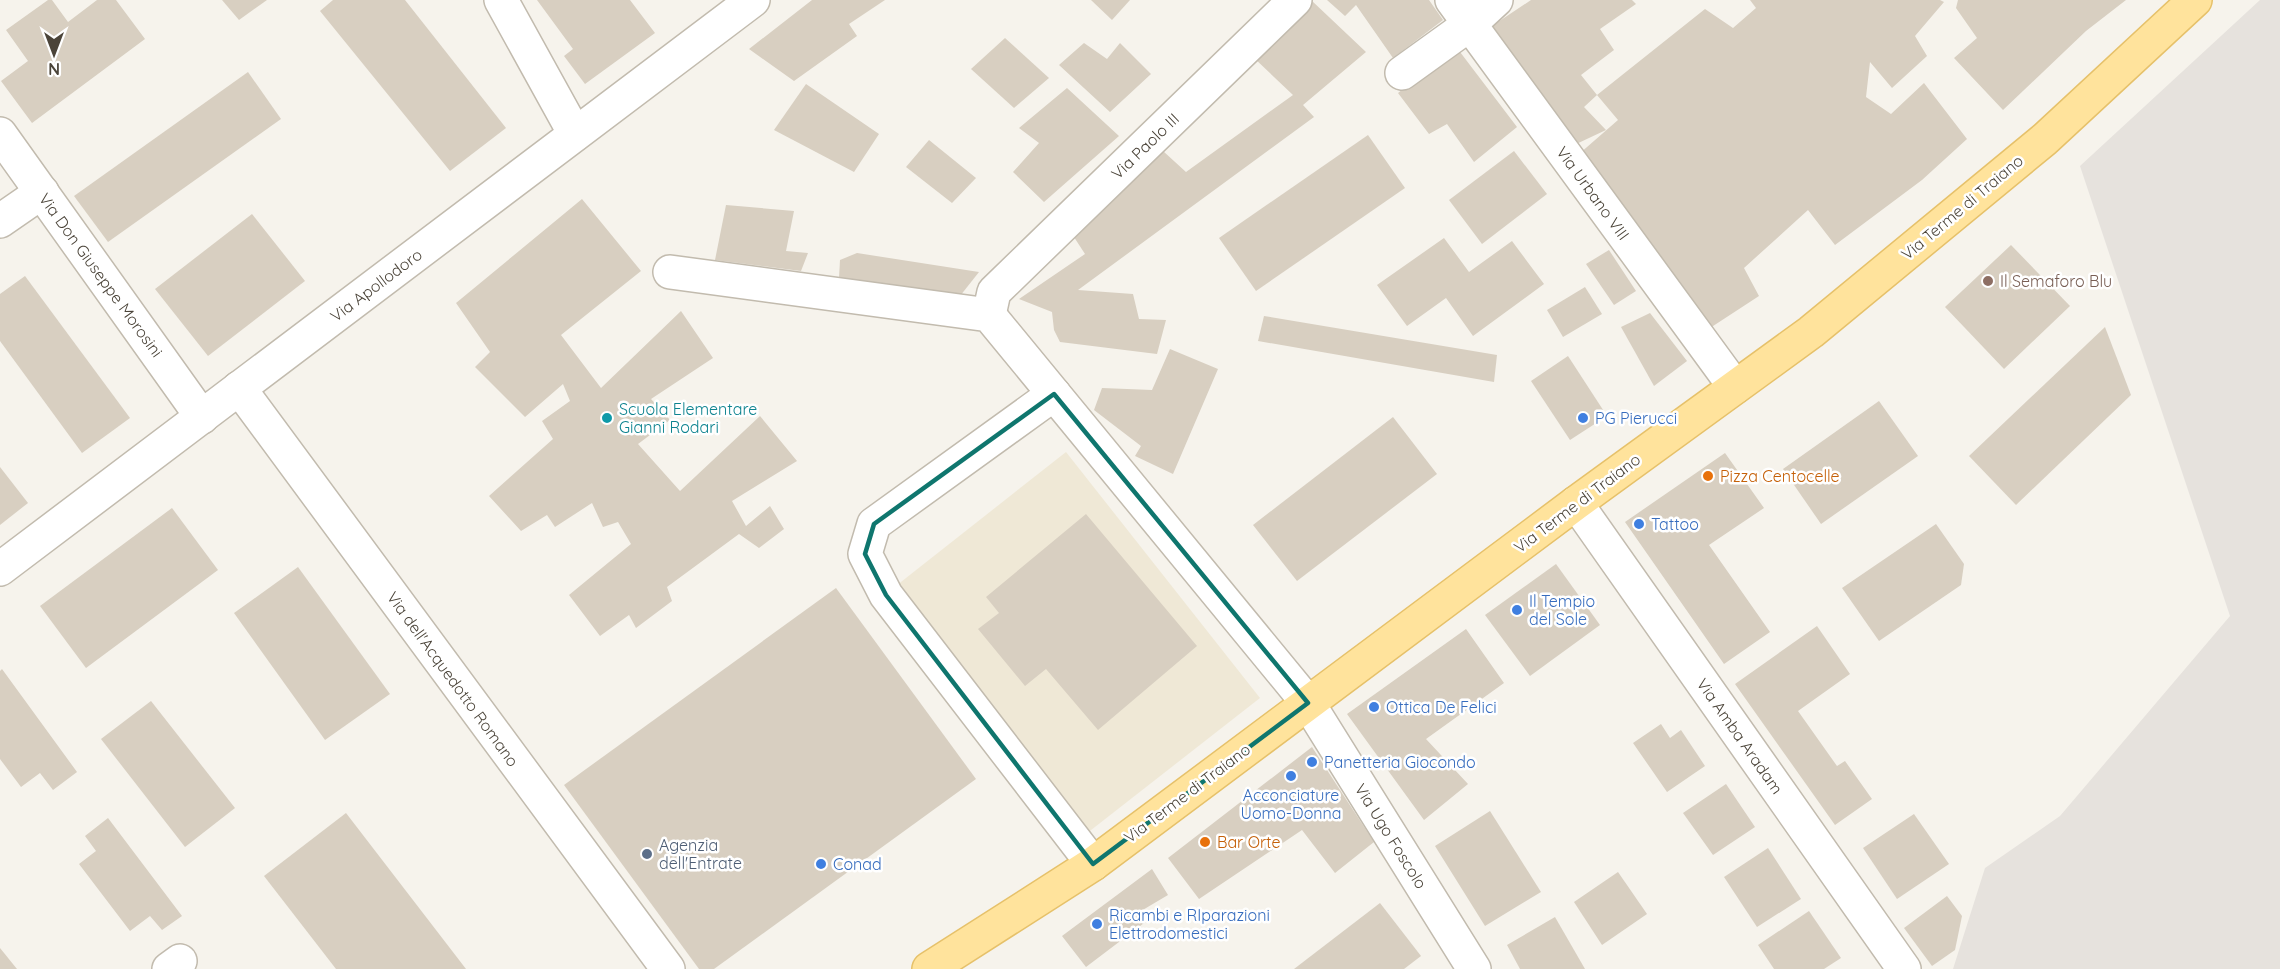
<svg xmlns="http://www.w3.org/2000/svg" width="2280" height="969" font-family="Quicksand,sans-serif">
<rect width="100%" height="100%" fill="#f6f3ec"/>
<path fill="#e6e2dd" d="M2260,0H2280V969H1953L1985,868L2060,816L2230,616L2080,166Z"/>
<path fill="#efe8d6" d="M1066,452L1260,698L1086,834L892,589Z"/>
<g fill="#d8cfc1">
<path d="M48,0H52L68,22L97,0H116L145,39L32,123L1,81L28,61L6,30Z"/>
<path d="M222,0H267L239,20Z"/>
<path d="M333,0H405L506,128L450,171L320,11Z"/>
<path d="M537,0H630L655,33L585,84L564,56L573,49Z"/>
<path d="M812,0H885L849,24L857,36L794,81L749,49Z"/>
<path d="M1091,0H1130L1112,20Z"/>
<path d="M1311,0L1366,52L1303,105L1314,117L1078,290L1133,294L1139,319L1166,320L1157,354L1060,342L1054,330L1052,312L1019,299L1085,254L1072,234L1163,151L1186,172L1293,95L1253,57Z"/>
<path d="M1327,0H1429L1443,20L1393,58L1356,5L1345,16Z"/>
<path d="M1531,0H1632L1636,4L1600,29L1614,50L1581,75L1597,95L1584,107L1606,130L1572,146L1492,26Z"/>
<path d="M1750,0H1940L1944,2L1915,36L1927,56L1892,88L1870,62L1866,97L1891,114L1924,83L1967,139L1922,180L1835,245L1808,210L1744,268L1759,296L1710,328L1680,284L1579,154L1618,120L1597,95L1705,9L1733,28L1756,8Z"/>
<path d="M1958,0H2126L2086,31L2003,110L1954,58L1977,38L1956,8Z"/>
<path d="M1005,38L1049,78L1014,108L971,69Z"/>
<path d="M1084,43L1107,59L1120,43L1151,74L1110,112L1059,65Z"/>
<path d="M1457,48L1517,127L1474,162L1447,124L1429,134L1398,93Z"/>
<path d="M248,72L281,119L108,242L74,196Z"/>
<path d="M806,84L879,134L854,172L774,130Z"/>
<path d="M1067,88L1119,136L1044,202L1013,172L1039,143L1019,128Z"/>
<path d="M1368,135L1405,188L1256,291L1219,238Z"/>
<path d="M929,140L976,178L952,203L906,167Z"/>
<path d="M1514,151L1547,194L1482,244L1449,200Z"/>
<path d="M582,199L641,271L561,335L601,388L681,311L713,358L651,399L670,420L638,444L680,491L760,416L797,461L732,501L746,526L770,506L784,529L759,548L739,534L667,587L672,601L636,628L629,615L600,636L569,595L631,544L618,522L603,527L592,503L555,527L547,515L521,531L489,496L553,439L542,421L570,401L563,384L525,417L475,367L490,352L456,303Z"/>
<path d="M726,205L794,211L786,251L808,253L801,271L715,260Z"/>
<path d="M252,214L305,281L208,356L155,289Z"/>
<path d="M1444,238L1469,272L1512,241L1544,284L1473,336L1446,298L1407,326L1377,285Z"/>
<path d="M2011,245L2070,306L2004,369L1945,307Z"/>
<path d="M1609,250L1636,291L1614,305L1586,264Z"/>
<path d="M857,253L979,272L960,296L839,278L840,260Z"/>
<path d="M25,276L130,418L82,453L0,341V294Z"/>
<path d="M1585,287L1602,314L1563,337L1547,310Z"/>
<path d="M1650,313L1687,361L1654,386L1621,327Z"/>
<path d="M1264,316L1497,355L1494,382L1258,341Z"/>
<path d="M2105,327L2131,395L2016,505L1969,456Z"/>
<path d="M1170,349L1218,369L1173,474L1135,456L1141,446L1094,410L1102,388L1152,390Z"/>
<path d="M1568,356L1607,416L1570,440L1531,381Z"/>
<path d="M1879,401L1918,456L1821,524L1783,469Z"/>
<path d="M1393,417L1437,474L1297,581L1253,525Z"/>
<path d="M1725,453L1764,508L1709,545L1770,632L1724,664L1625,522Z"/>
<path d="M0,467L28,503L0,525Z"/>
<path d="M172,508L218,570L86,668L40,606Z"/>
<path d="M1086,514L1197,646L1098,730L1046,669L1025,686L978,629L999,613L986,597Z"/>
<path d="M1936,524L1964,564L1961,585L1879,641L1842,588Z"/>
<path d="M1556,564L1600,625L1530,676L1485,615Z"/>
<path d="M298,567L390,694L325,740L234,613Z"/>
<path d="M836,588L976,779L714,969H699L564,785Z"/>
<path d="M1817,626L1850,674L1798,711L1837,766L1845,761L1872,799L1835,825L1735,684Z"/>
<path d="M1466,629L1504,683L1426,739L1468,784L1424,820L1347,714Z"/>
<path d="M2,669L77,772L53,790L40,773L21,787L0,759V671Z"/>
<path d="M151,701L235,808L185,847L101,739Z"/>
<path d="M1661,724L1670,738L1681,730L1705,766L1667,792L1633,743Z"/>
<path d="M1312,747L1374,842L1335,873L1302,830L1199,899L1168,858Z"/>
<path d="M1726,784L1755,827L1713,855L1683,813Z"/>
<path d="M1490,811L1541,892L1485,926L1435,846Z"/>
<path d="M346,813L466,969H336L264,876Z"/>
<path d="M1914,814L1949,864L1897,899L1863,848Z"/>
<path d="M108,818L182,916L162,930L150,916L130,931L79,864L96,851L85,836Z"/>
<path d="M1768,848L1801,899L1757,927L1724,877Z"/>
<path d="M1152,869L1168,895L1141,911L1148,920L1086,967L1062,936Z"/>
<path d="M1618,872L1647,914L1602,945L1574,902Z"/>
<path d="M1947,896L1962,916L1955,950L1932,966L1904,928Z"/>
<path d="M1380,903L1421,956L1404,969H1294Z"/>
<path d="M1809,911L1841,958L1824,969H1774L1758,945Z"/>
<path d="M1555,917L1585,969H1520L1507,945Z"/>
<path d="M0,948L17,969H0Z"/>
</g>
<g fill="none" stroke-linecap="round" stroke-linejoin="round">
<defs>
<g id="minor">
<path d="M501,0L575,134"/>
<path d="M1452,0L1735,387"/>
<path d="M1402,73L1470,24L1496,0"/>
<path d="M0,134L202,417"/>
<path d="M0,221L42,192"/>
<path d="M670,272L989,315L1308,703L1474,969"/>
<path d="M989,315L994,292L1295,0"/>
<path d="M239,388L668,969"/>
<path d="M1054,394L874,524L865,554L886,595L1093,864"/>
<path d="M1576,503L1904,969"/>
<path d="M0,569L753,0"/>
<path d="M169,969L180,961"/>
</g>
<path id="major" d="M929,969L1093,864L1576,503L1811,332L2045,139L2195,0"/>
</defs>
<use href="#minor" stroke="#c2bbae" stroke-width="36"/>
<use href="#major" stroke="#e6c16a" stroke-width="36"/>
<use href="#minor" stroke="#fff" stroke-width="33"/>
<use href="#major" stroke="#ffe39c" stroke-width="33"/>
</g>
<path fill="none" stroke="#0f766e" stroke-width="4.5" stroke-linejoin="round" d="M1054,394L1308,703L1093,864L886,595L865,554L874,524Z"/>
<circle fill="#8d6e63" stroke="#fff" stroke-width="2" cx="1988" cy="281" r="6"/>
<circle fill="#0f9aa8" stroke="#fff" stroke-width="2" cx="607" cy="418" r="6"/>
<g fill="#3f7fe0" stroke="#fff" stroke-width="2">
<circle cx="1583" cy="418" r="6"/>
<circle cx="1639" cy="524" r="6"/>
<circle cx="1517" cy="610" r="6"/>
<circle cx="1374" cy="707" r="6"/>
<circle cx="1312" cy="762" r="6"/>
<circle cx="1291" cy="776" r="6"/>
<circle cx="821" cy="864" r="6"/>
<circle cx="1097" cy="924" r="6"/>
</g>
<g fill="#e8710a" stroke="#fff" stroke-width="2">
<circle cx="1708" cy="476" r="6"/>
<circle cx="1205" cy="842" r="6"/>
</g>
<circle fill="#5c6f8a" stroke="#fff" stroke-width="2" cx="647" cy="854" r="6"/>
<g text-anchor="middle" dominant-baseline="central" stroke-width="5" stroke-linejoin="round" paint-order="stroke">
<g font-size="16" fill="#4b4439" stroke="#fff">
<text transform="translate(1145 146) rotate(-44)">Via Paolo III</text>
<text transform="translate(1593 193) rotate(54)">Via Urbano VIII</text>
<text transform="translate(1962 207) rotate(-40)">Via Terme di Traiano</text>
<text transform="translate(101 275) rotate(54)">Via Don Giuseppe Morosini</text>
<text transform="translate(376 285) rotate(-37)">Via Apollodoro</text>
<text transform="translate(1577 503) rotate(-37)">Via Terme di Traiano</text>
<text transform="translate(453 679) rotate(54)">Via dell'Acquedotto Romano</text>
<text transform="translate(1740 736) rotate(55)">Via Amba Aradam</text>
<text transform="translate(1187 793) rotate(-37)">Via Terme di Traiano</text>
<text transform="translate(1391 836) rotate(58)">Via Ugo Foscolo</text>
</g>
<g font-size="16" fill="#785e54" stroke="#fff" text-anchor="start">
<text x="2000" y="281">Il Semaforo Blu</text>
</g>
<g font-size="16" fill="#0d838f" stroke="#fff" text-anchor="start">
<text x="619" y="409">Scuola Elementare<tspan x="619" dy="18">Gianni Rodari</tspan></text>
</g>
<g font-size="16" fill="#366cbe" stroke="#fff" text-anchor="start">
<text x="1595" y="418">PG Pierucci</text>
<text x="1651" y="524">Tattoo</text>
<text x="1529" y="601">Il Tempio<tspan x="1529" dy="18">del Sole</tspan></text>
<text x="1386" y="707">Ottica De Felici</text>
<text x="1324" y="762">Panetteria Giocondo</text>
<text x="1291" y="795" text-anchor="middle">Acconciature<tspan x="1291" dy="18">Uomo-Donna</tspan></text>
<text x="833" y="864">Conad</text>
<text x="1109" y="915">Ricambi e RIparazioni<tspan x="1109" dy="18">Elettrodomestici</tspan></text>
</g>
<g font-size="16" fill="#c56008" stroke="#fff" text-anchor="start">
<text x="1720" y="476">Pizza Centocelle</text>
<text x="1217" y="842">Bar Orte</text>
</g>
<g font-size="16" fill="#4e5e75" stroke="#fff" text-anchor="start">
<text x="659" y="845">Agenzia<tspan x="659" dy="18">dell'Entrate</tspan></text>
</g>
</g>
<g transform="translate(54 54) rotate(180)" stroke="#ffffff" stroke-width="4.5" paint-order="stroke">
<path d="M0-4.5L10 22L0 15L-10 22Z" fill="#4b4439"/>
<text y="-9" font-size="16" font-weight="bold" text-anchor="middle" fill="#4b4439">N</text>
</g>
</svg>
